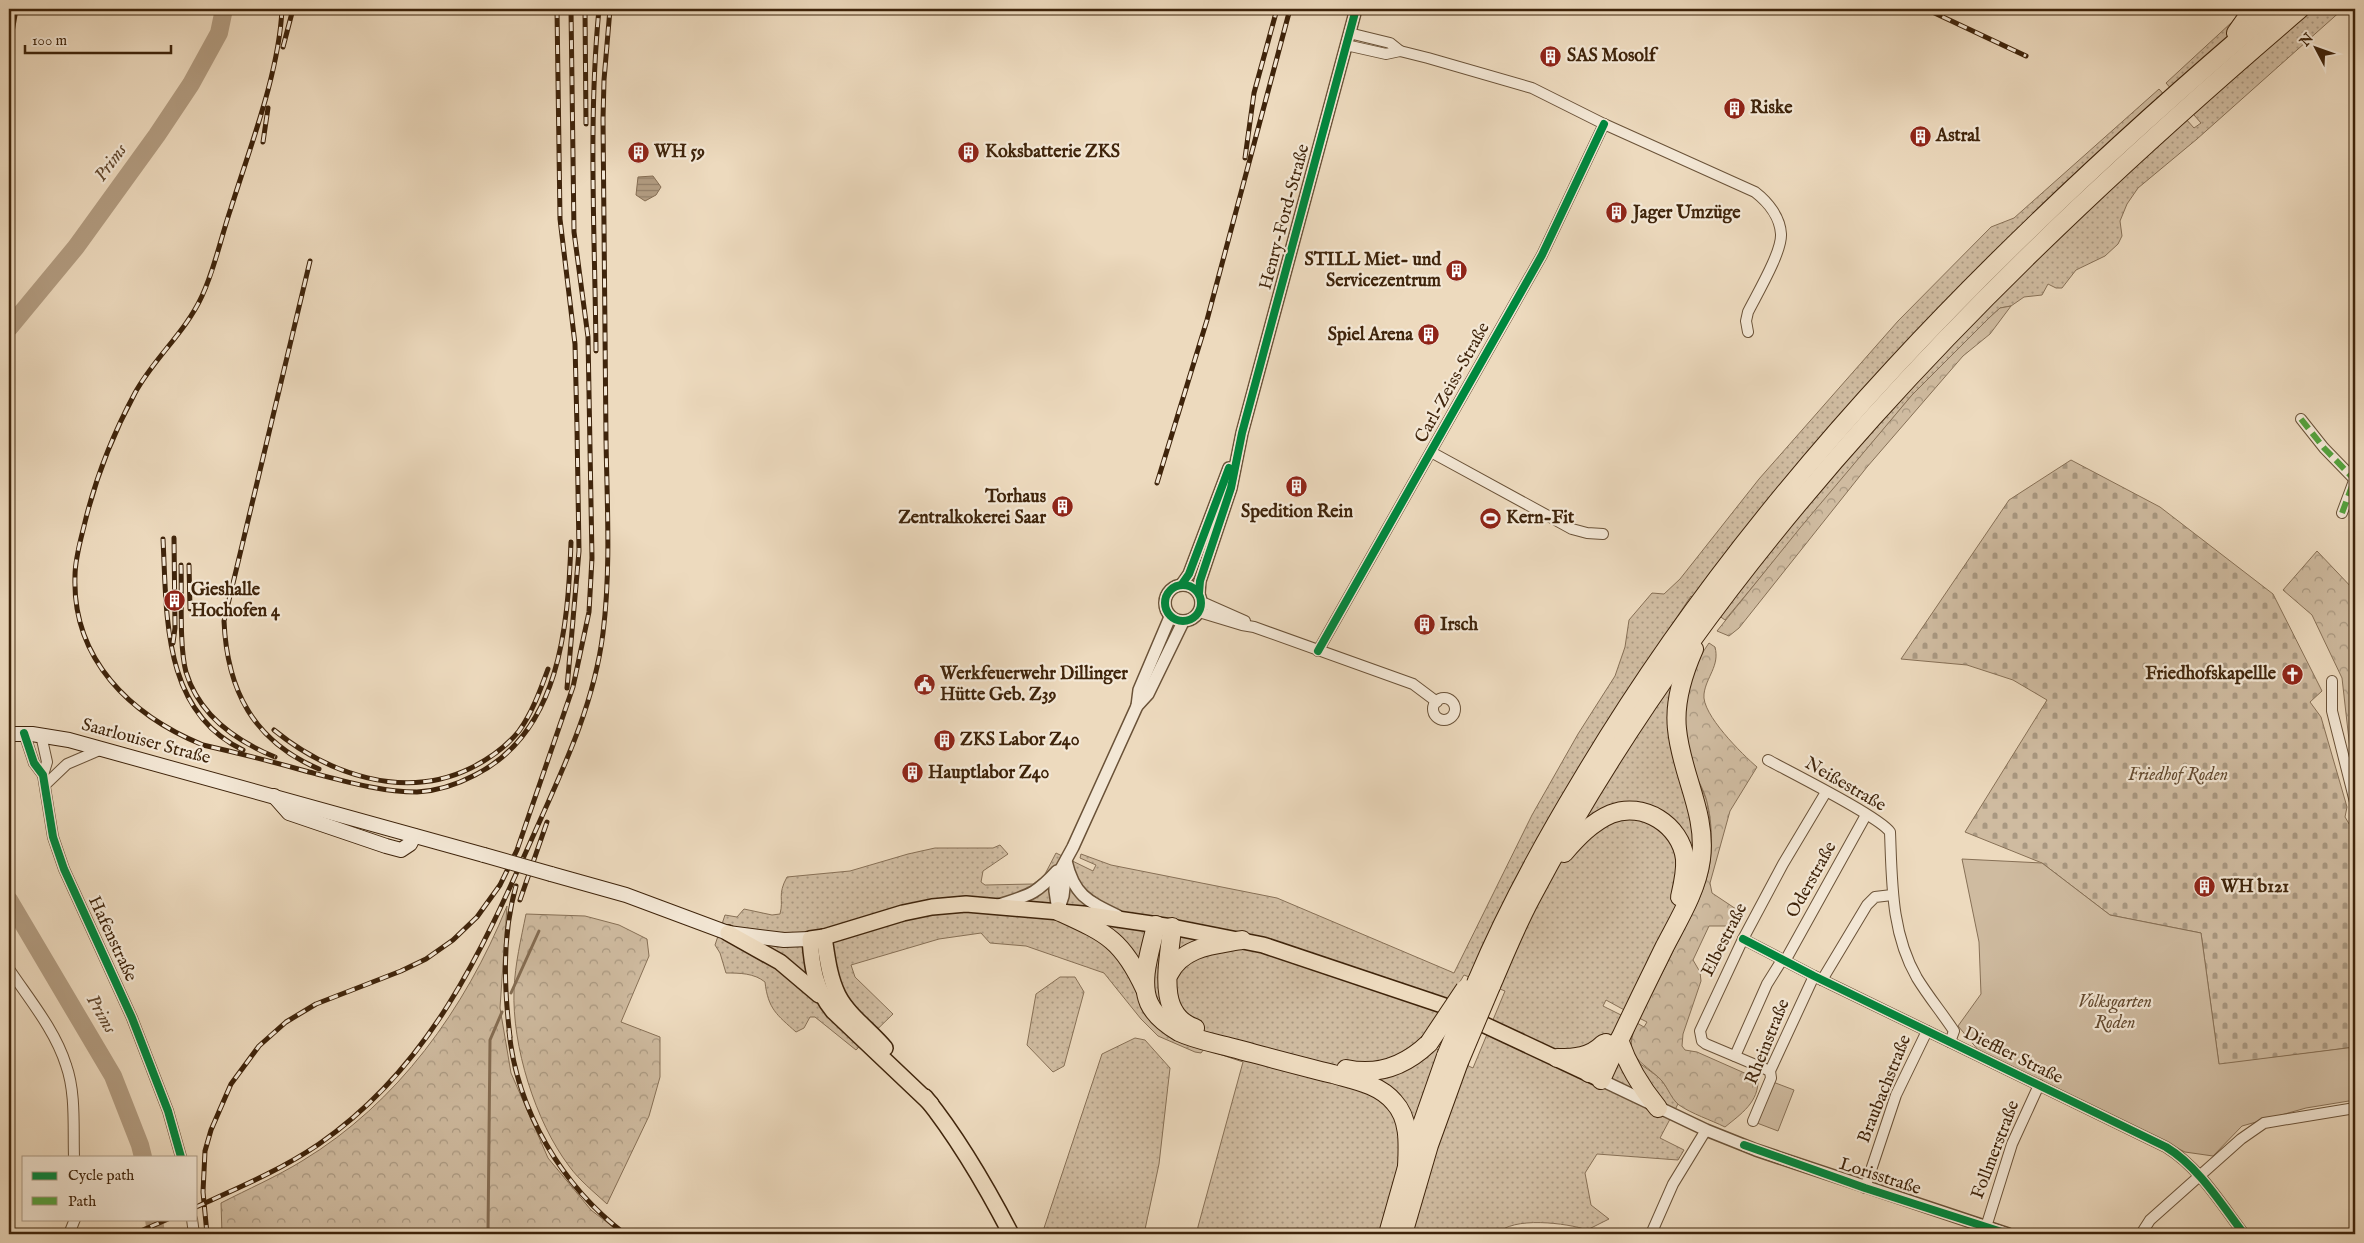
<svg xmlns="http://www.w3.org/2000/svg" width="2364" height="1243" font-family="'IM FELL English',serif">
<defs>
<pattern id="grass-dots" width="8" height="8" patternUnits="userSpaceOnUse" patternTransform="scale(1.25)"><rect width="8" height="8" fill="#cfbba0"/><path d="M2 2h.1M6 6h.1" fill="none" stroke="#a99881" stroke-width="1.8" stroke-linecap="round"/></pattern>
<pattern id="forest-crowns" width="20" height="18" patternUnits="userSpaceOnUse" patternTransform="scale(1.25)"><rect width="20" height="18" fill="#cfbba0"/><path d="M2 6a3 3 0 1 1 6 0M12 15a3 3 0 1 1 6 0" fill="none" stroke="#a99881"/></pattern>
<pattern id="cemetery-stones" width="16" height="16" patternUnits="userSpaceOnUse" patternTransform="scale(1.25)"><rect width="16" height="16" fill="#cfbba0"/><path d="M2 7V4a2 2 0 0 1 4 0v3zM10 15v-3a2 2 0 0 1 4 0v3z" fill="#a99881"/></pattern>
<pattern id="water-rules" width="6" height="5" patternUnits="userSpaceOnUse" patternTransform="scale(1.25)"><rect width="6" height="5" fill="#b29c81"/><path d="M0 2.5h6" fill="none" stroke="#927f68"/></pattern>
</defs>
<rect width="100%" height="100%" fill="#eddabe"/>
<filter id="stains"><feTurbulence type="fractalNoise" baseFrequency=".004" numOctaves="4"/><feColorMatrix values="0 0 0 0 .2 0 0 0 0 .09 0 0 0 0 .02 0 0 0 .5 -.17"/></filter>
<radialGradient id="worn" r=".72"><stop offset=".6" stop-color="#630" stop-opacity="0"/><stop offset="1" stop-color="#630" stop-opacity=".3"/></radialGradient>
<g fill="url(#grass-dots)" stroke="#877056" fill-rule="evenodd">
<path d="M2242,9H2343L2197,139L2138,188L2127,204L2120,221L2122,236L2118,244L2105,256L2076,270L2062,288H2056L2048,284L2042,295L2024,297L2011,306L2000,308L1989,318L1912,395L1725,620L1691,596L1669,629L1702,653L1696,664L1692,766L1707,801L1711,828V852L1706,880L1696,906L1639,1018L1606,1000L1603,1006L1637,1023L1631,1037L1639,1063L1660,1078L1678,1104L1660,1138L1684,1150L1678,1160L1597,1154L1585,1173L1591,1205L1609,1219L1587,1230C1568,1223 1511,1216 1498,1234H1196L1243,1062L1204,1049L1201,1053L1195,1052L1158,1036L1141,1019L1104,973L1026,946L990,943L981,933L939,939L851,965L855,977L893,1014L856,1050L815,1017H810L804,1028L796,1032C777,1015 768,1009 765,982C754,973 739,973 726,973L720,953L715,945L725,915L737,917L744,909L772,915L780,914C784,899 777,895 787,877L850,871L908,854L935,848H993L1000,845L1008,854L983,871L981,882L985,885L1033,884L1044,876L1056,853L1093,871L1096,865L1080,858L1081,854L1111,865L1277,898L1454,973L1532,815L1578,734L1615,676L1625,647L1629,620L1652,593L1664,594L1680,579L1759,479L1898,321L1991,227L2014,218L2159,89L2194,128L2201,123L2166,83L2232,22ZM1464,975L1505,991L1473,1068L1446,1056L1429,1043L1438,1018Z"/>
<path d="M1060,977H1075L1084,992L1064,1066L1053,1072L1027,1045L1036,994Z"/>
<path d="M1135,1038L1145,1040L1170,1068L1159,1164L1144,1234H1042L1102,1054Z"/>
</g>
<g fill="url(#forest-crowns)" stroke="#877056">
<path d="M2011,306L1990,334L1963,356L1867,467L1739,628L1729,636L1717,631L1800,528L1912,395L1989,318L2000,308Z"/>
<path d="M2317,551L2355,591V759L2350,749L2342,678L2312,615L2283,590Z"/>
<path d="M1709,643L1715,647C1720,666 1706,677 1704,694C1701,714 1743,755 1757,767L1730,811L1710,883L1712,893L1739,911V918L1733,926H1709L1693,960L1700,972L1701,981L1683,1034L1682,1046L1685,1050L1697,1052L1758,1079C1759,1102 1741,1114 1725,1127C1711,1120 1692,1114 1679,1105C1670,1098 1667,1084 1658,1077C1637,1058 1623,1055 1637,1023L1644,1027L1647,1022L1639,1018C1652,993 1665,968 1677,943C1692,914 1710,884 1711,851C1712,835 1711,817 1707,802C1704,789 1696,778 1692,766C1678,725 1683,679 1709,643Z"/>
<path d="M507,906L500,1008L511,1073L548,1158L591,1210L622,1234H222L221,1203C248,1189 276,1177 302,1161C398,1103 465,1009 507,906Z"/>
<path d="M526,914L585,916L619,925L647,939L649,956L621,1022L660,1037V1077L649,1116L607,1204C594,1192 579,1180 569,1166C535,1121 512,1046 514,990C515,964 521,939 526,914Z"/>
</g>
<path fill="url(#cemetery-stones)" stroke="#877056" d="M2071,460L2160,507L2273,594L2322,691L2310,702L2321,717L2347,807L2345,817L2351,827L2355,839V1047L2219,1065L2201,933L2110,915L2042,863L1965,832L2047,700L2013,680L1967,665L1901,659L2009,500Z"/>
<g fill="#cfbba0" stroke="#877056">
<path d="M1962,859L2042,863L2110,915L2201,933L2219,1064L2355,1047V1100L2306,1108L2242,1126L2213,1156L2185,1152L1979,1051L1958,1026L1981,994L1979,942Z"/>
<path d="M1773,1082L1794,1090L1778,1131L1757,1123Z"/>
</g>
<path fill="url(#water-rules)" stroke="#846c52" d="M653,176L661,187L656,195L645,201L636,195L638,177Z"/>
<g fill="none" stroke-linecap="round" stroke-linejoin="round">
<g stroke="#846c52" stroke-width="3">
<path d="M511,993L539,931"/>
<path d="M488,1234L490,1040L502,1012"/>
</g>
<g stroke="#b29c81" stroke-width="18">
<path d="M9,328L76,247L157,135L191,84L219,33L224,9"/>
<path d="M9,900L113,1076L140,1145L143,1157"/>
<path d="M154,1219L156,1234"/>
</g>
<defs>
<g id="minor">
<path d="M1349,33L1390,43L1400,51"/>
<path d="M1346,45L1386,54L1400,51L1428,58L1532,88L1604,124L1755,192C1768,202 1780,217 1781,234C1782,252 1757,294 1748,312L1746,321L1748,332"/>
<path d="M2301,419L2324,448L2355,480"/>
<path d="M1431,452L1572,529L1587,533L1603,534"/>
<path d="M2342,513L2355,478"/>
<path d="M1202,602L1245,621"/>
<path d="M1199,612L1242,625L1254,627L1413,684L1437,702"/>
<path d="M1318,651L1542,255L1604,124"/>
<path d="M2332,681V711L2355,802"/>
<circle cx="1444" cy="709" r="11"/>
<path d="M24,733L34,763L43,775L53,837L64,869L132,1018L168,1111L181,1157"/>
<path d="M41,735L47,762L43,775"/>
<path d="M1768,760C1790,772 1880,817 1890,832C1892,882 1891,933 1917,978C1928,996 1942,1013 1954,1031L1950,1042"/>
<path d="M45,785L67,764L102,749"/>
<path d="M1743,939L1814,976L2166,1147C2199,1167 2221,1204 2244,1234"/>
<path d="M1785,961L1866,815"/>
<path d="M9,969C29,999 55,1030 66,1065C76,1093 73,1127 74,1157"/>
<path d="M1822,980L1867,905L1875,897L1892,895"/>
<path d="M1735,1056L1767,984L1782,960"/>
<path d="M1770,1071L1706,1044L1702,1041L1700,1031L1743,939L1783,864L1826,792"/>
<path d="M1753,1121L1771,1078L1770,1071L1814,976"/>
<path d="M1865,1188L1896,1095L1927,1031"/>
<path d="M192,1219L194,1234"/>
<path d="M1986,1227L2012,1144L2039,1085"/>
<path d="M69,1234L75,1219"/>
<path d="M1651,1234L1673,1184L1706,1130"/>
<path d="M2141,1234L2150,1220L2241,1139L2264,1123L2355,1108"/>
</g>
<g id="tertiary">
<path d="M1182,584L1189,574L1229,468"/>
<circle cx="1183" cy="603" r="18"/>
<path d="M1199,593L1200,581L1231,488L1242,433L1356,9"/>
<path d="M1137,706L1139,690L1170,617"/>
<path d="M1066,861C1074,895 1087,901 1118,916"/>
<path d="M999,905C1029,895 1035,895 1057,871"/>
<path d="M1059,908L1063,896L1066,870"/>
<path d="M1058,911L1055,891V880L1073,847L1137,706L1148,694L1183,622"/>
<path d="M1601,1080L1706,1130L1756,1150L2008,1234"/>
</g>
<g id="secondary">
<path d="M9,734H32L69,740L484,855"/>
<path d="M274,796L289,813L386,846L401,850L410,844L414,836"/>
<path d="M551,874L626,895L728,933L784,940L810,939"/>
</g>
<g id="primary">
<path d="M728,933L780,962L819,995"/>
<path d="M824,937C827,956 829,977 838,995C848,1015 871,1031 885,1048"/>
<path d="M925,1097C959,1139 986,1186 1011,1234"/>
<path d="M931,1104L833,1011C815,989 812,967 810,939L824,937L903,913L932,907L966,904L1083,914L1172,927L1263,945L1442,1005L1598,1078"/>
</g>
<g id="motorway">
<path d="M2236,33L2253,9"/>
<path d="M1564,853C1577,838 1592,822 1611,814C1643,801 1681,825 1685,859C1686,872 1683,884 1680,897"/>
<path d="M1058,911C1106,933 1122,939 1145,989"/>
<path d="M1156,925C1151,949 1139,980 1149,1003C1155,1016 1167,1025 1179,1032C1196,1040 1215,1043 1233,1048C1267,1057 1300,1066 1333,1074C1354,1080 1379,1084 1394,1102C1410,1119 1408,1145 1407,1167"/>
<path d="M1172,927C1170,959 1154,1015 1195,1028"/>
<path d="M1169,974C1183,946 1215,945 1242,940"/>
<path d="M1477,981C1506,912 1542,846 1580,783C1756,484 2011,232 2274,9"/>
<path d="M1491,986C1504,956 1516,926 1531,898C1716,546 2001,265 2300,9"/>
<path d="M1619,1040C1628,1066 1640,1086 1658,1108"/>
<path d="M1557,1058C1575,1058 1590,1057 1603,1044"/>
<path d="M1346,1069C1378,1076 1405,1066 1429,1043"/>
<path d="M1589,1073L1606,1043"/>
<path d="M1601,1080C1621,1035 1643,991 1665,946C1679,919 1697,890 1701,859C1707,813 1681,774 1677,729C1674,701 1683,674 1694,649"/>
<path d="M1388,1234L1407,1167L1446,1056"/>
<path d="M1403,1234L1429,1145L1459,1062"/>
</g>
</defs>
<use href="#minor" stroke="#6a5238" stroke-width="12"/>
<use href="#tertiary" stroke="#6a5238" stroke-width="14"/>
<use href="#secondary" stroke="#3f240b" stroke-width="16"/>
<use href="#primary" stroke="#3f240b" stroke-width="18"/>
<use href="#motorway" stroke="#3f240b" stroke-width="20"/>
<use href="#minor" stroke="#f3e7d5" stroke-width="10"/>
<use href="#tertiary" stroke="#f3e7d5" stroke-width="11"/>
<use href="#secondary" stroke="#f3e7d5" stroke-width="14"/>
<use href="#primary" stroke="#eddabe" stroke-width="15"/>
<use href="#motorway" stroke="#eddabe" stroke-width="18"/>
<defs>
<g id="rail">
<path d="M282,9C279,73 250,147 231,208C221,237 215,268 202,296C185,333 154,358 135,393C113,434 96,477 85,522C81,539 75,558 75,576C72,659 130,715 203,745C238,753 274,762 309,772C344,781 381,792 417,792C437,791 458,784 475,775C560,732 568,627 571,542"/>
<path d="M557,9L560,219L575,344L577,428L579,551L567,688"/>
<path d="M585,9L586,124"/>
<path d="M1926,9L2026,56"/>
<path d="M283,47L293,9"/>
<path d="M9,50L16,9"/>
<path d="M263,142L268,108"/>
<path d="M1245,158L1254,93L1277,9"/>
<path d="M310,261L224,621C227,690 253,741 319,769"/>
<path d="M596,351C595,237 588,122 599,9"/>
<path d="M1157,483L1207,320L1290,9"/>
<path d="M163,539C167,616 162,711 243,750"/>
<path d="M181,565C182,594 179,646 186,672C199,715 236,741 275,757"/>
<path d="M189,565L190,609"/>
<path d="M173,643L175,628L174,538"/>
<path d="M274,730C328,774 404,801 471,768C489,759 506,747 519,731C532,713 540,691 548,669"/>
<path d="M520,900L547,822"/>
<path d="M509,1031C517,1111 562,1186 625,1234"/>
<path d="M510,1037C504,987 502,936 516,886"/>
<path d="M196,1207C238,1188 281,1170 319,1144C430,1067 481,953 534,834C563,769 594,705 603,633C611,569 607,503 606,439C605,332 604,226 603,119L604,80L610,9"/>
<path d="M134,1234L168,1219"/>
<path d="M207,1234L203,1192L205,1151L211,1130L231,1084L259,1046L286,1022L316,1004L401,971L426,959L453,940L477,917L500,885L517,850L573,687L589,612L592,558L588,337L574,232L571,9"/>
</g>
</defs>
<use href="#rail" stroke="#3f240b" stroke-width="5"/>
<use href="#rail" stroke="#f3e7d5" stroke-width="3" stroke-dasharray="9" stroke-linecap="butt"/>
<defs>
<path id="secondary-bridge" d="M484,855L551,874"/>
<g id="motorway-bridge">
<path d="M1429,1043L1465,989"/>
<path d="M1446,1056L1477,981"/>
<path d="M1459,1062L1491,986"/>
</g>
</defs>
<use href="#secondary-bridge" stroke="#3f240b" stroke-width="16" stroke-linecap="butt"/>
<use href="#motorway-bridge" stroke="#3f240b" stroke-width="20" stroke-linecap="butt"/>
<use href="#secondary-bridge" stroke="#f3e7d5" stroke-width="14"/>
<use href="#motorway-bridge" stroke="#eddabe" stroke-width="18"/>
<g stroke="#54a33e" stroke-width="6" stroke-dasharray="12 6" stroke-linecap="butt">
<path d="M2301,419L2324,448L2355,480"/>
<path d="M2342,513L2355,478"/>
</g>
<defs>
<g id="cycleway">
<path d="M1182,584L1189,574L1229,468"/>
<circle cx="1183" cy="603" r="18"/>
<path d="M1199,593L1200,581L1231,488L1242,433L1356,9"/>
<path d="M1318,651L1542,255L1604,124"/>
<path d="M24,733L34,763L43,775L53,837L64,869L132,1018L168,1111L181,1157"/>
<path d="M1743,939L1814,976L2166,1147C2199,1167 2221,1204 2244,1234"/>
<path d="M1744,1145L1865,1188L2008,1234"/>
</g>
</defs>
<use href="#cycleway" stroke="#f3e7d5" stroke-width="11"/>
<use href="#cycleway" stroke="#00873e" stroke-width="8"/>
</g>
<defs>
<symbol id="building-disc" viewBox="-11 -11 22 22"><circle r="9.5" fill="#8f2418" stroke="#f3e7d5"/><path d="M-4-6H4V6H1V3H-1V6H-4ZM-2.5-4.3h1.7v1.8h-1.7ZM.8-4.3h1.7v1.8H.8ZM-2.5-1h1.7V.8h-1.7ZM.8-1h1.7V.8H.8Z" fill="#fff"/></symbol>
<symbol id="stadium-disc" viewBox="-11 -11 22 22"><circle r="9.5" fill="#8f2418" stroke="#f3e7d5"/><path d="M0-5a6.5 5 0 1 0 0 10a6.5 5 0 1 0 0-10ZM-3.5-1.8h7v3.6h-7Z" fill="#fff"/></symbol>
<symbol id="church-disc" viewBox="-11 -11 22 22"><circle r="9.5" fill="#8f2418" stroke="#f3e7d5"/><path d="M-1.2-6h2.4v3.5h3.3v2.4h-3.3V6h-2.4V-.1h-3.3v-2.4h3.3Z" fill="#fff"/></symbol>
<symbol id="civic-disc" viewBox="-11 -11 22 22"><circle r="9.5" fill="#8f2418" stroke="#f3e7d5"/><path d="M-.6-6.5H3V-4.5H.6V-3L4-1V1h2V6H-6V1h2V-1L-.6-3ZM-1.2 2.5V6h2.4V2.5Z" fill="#fff"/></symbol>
</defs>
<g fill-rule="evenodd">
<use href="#building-disc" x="1538" y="44" width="25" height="25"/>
<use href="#building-disc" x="1722" y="96" width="25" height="25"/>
<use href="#building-disc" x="1908" y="124" width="25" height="25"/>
<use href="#building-disc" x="626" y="140" width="25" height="25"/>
<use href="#building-disc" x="956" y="140" width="25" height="25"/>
<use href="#building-disc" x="1604" y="200" width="25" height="25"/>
<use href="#building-disc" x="1444" y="258" width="25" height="25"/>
<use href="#building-disc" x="1416" y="322" width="25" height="25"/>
<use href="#building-disc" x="1284" y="474" width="25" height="25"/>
<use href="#building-disc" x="1050" y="494" width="25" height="25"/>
<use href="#stadium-disc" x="1478" y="506" width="25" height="25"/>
<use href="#building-disc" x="162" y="588" width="25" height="25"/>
<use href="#building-disc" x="1412" y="612" width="25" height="25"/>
<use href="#church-disc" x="2280" y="662" width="25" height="25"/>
<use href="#civic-disc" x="912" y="672" width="25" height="25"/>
<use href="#building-disc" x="932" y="728" width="25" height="25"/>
<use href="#building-disc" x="900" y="760" width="25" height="25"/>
<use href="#building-disc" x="2192" y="874" width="25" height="25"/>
</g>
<g text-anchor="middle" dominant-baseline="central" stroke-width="4.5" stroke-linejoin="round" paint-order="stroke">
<g font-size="18" font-weight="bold" fill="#3f240b" stroke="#f3e7d5" text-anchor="start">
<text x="1567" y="56">SAS Mosolf</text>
<text x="1750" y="108">Riske</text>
<text x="1936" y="136">Astral</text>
<text x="654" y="152">WH 59</text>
<text x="985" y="152">Koksbatterie ZKS</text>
<text x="1633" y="213">Jager Umzüge</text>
<text x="1441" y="260" text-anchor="end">STILL Miet- und<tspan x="1441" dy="21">Servicezentrum</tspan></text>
<text x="1413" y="335" text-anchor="end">Spiel Arena</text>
<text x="1046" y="497" text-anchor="end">Torhaus<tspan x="1046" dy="21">Zentralkokerei Saar</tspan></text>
<text x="1297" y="512" text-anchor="middle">Spedition Rein</text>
<text x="1506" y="518">Kern-Fit</text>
<text x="191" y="590">Gieshalle<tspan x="191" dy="21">Hochofen 4</tspan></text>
<text x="1440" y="625">Irsch</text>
<text x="940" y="674">Werkfeuerwehr Dillinger<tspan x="940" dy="21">Hütte Geb. Z39</tspan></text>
<text x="2276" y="674" text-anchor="end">Friedhofskapellle</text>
<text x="960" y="740">ZKS Labor Z40</text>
<text x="928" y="773">Hauptlabor Z40</text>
<text x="2221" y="887">WH b121</text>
</g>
<g font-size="18" fill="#3f240b" stroke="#f3e7d5">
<text transform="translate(1285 217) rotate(-75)">Henry-Ford-Straße</text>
<text transform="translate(1453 383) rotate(-61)">Carl-Zeiss-Straße</text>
<text transform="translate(146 742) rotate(15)">Saarlouiser Straße</text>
<text transform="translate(1845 785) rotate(30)">Neißestraße</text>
<text transform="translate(1812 880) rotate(-61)">Oderstraße</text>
<text transform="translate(112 939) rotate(65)">Hafenstraße</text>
<text transform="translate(1725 940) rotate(-63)">Elbestraße</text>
<text transform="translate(1768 1042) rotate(-68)">Rheinstraße</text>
<text transform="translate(2013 1056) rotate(26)">Dieffler Straße</text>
<text transform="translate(1885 1089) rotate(-68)">Braubachstraße</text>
<text transform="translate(1996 1150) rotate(-69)">Follmerstraße</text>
<text transform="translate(1880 1177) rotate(18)">Lorisstraße</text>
</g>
<g font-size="18" font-style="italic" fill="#634a30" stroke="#f3e7d5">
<text x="2178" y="775">Friedhof Roden</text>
<text x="2115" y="1002">Volksgarten<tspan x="2115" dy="21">Roden</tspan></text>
</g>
<g font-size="19" font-style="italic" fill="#62482e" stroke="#f3e7d5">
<text transform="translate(111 163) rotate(-54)">Prims</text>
<text transform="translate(101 1014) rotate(60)">Prims</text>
</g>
</g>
<rect width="2364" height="1243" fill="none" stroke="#eddabe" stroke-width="30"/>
<rect x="10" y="10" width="2344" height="1223" fill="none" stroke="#3f240b" stroke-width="2.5"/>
<rect x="15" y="15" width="2334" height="1213" fill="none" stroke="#3f240b"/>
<rect x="22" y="1156" width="175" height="65" fill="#f3e7d5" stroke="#ab9984"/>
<rect x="32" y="1172" width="25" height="8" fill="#00873e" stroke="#ab9984"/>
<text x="68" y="1180" font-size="15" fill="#3f240b">Cycle path</text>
<rect x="32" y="1197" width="25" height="8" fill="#54a33e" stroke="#ab9984"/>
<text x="68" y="1206" font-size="15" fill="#3f240b">Path</text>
<g transform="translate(2316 48) rotate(311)" stroke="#f3e7d5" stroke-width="4" paint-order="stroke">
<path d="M0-4L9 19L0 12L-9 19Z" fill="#3f240b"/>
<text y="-8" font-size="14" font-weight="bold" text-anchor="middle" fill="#3f240b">N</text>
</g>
<path d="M25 45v8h146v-8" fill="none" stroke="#3f240b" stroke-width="2.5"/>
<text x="32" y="45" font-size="15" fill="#3f240b" stroke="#f3e7d5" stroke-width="4" paint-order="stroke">100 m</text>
<rect width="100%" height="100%" filter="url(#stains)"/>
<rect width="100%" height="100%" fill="url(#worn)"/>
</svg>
